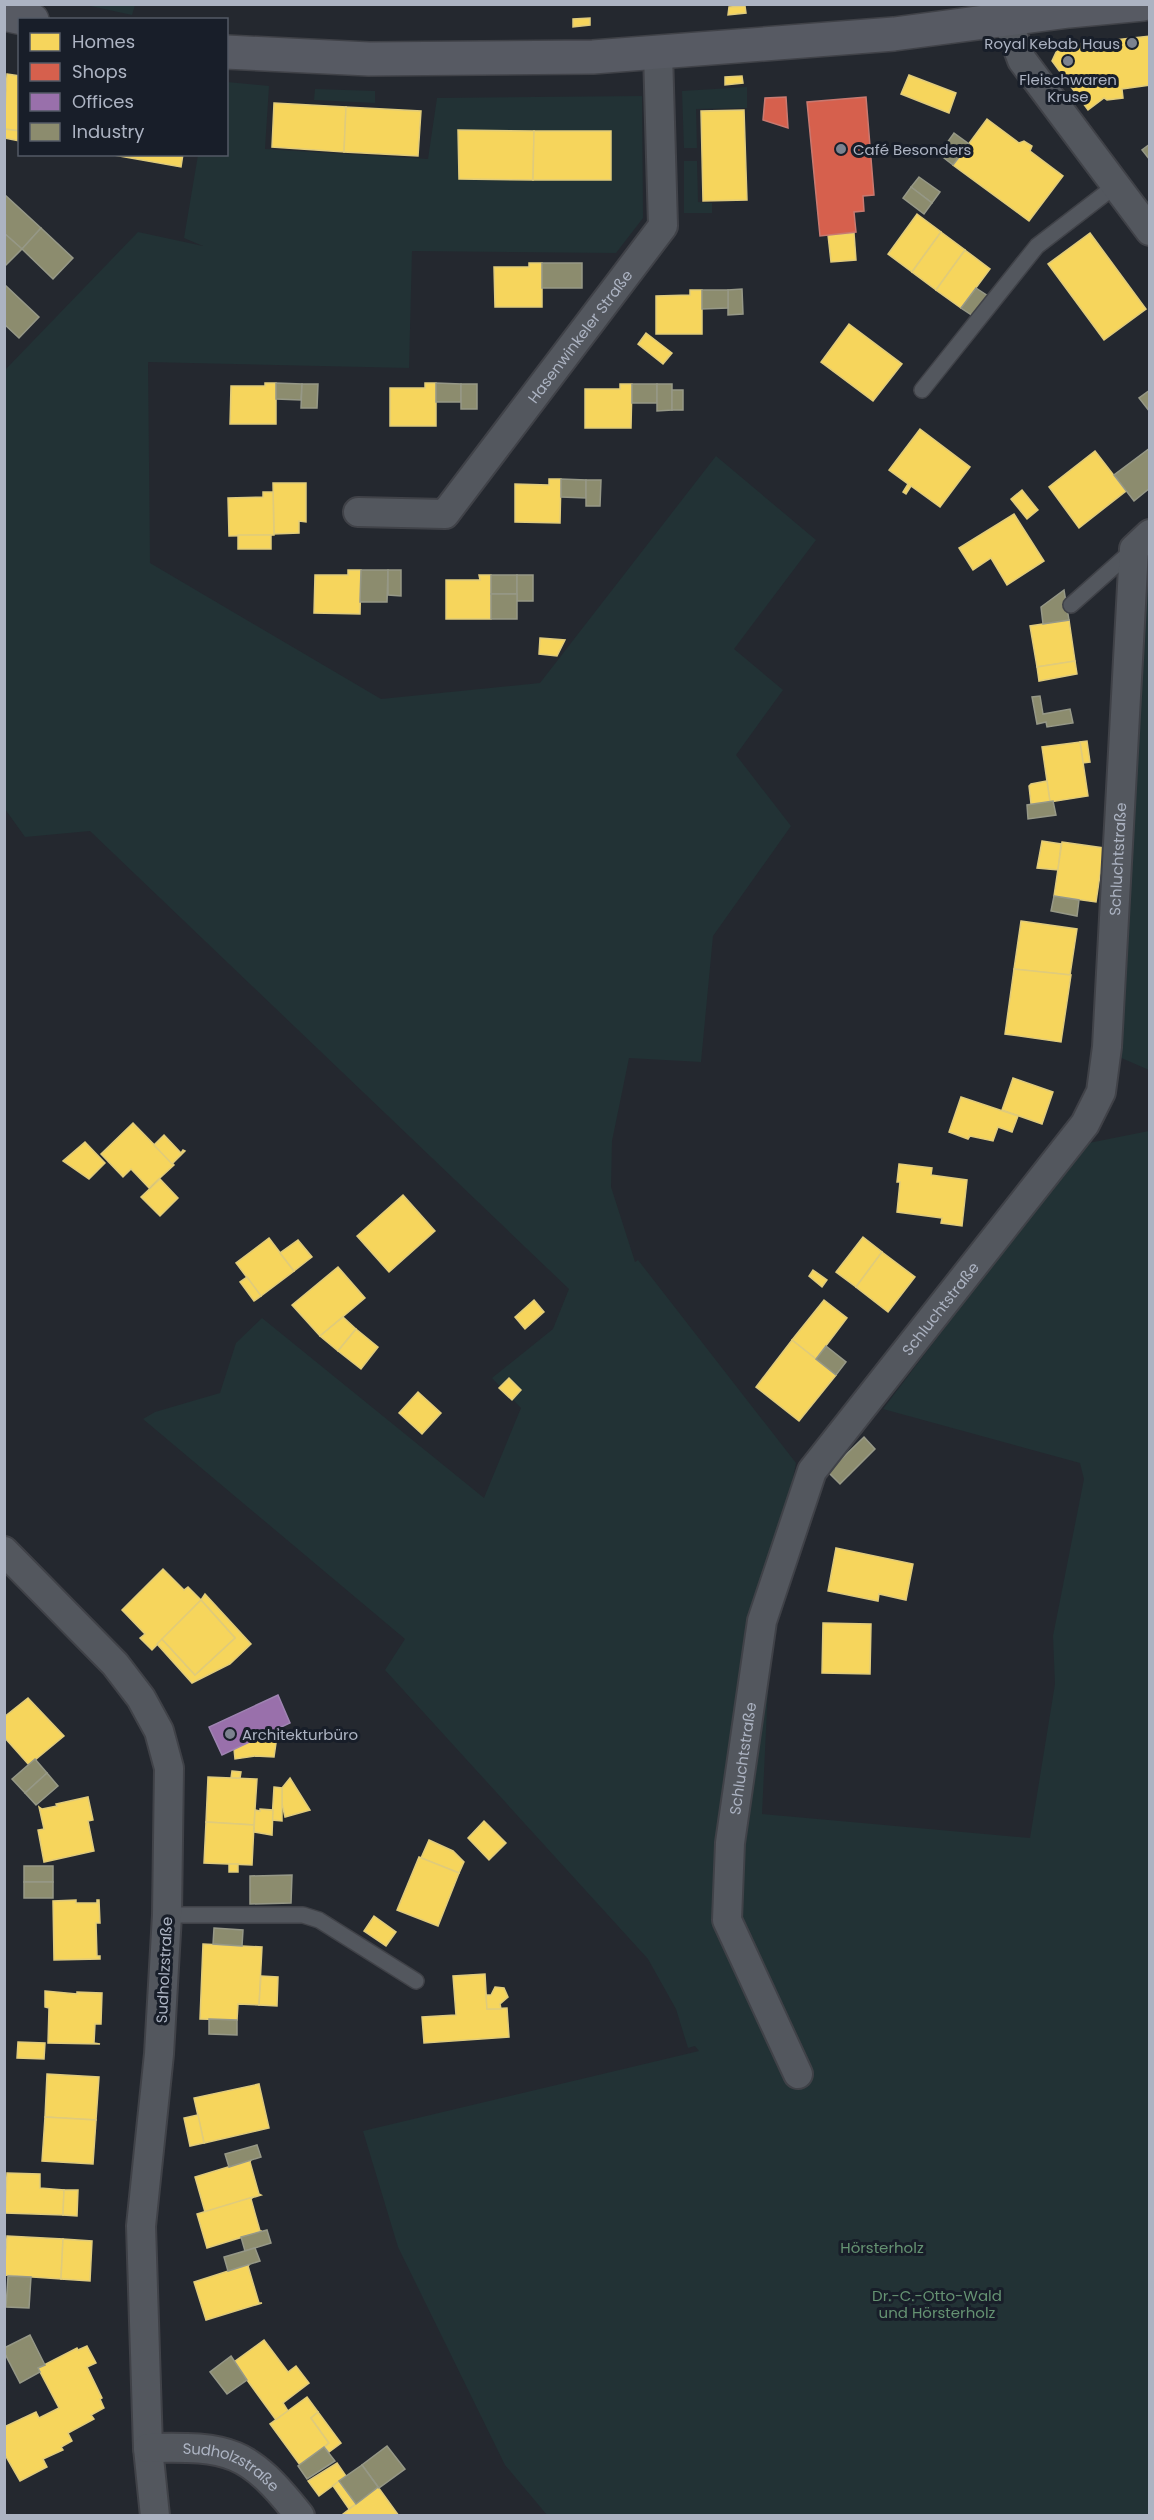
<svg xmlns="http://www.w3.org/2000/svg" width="1154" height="2520" font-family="Poppins,sans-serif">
<rect width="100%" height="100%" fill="#24282f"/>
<g fill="#223235">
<path d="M86,5H135L132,15Z"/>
<path d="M227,82L269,86L265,149L428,159L437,98L642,96L643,218L616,253L412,251L409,368L148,362L150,563L381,699L540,683L716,456L816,540L734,649L783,690L736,755L791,826L713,936L701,1062L629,1058L612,1141L611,1187L635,1262L638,1260L796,1463L773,1582L762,1814L1030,1838L1055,1684L1053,1636L1084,1479L1080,1463L883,1409L1084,1144L1149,1131V2515H547L505,2465L398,2247L363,2131L699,2051L695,2046L688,2048L676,2009L648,1959L385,1670L405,1639L143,1419L155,1412L220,1393L236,1343L262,1318L484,1498L521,1408L492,1378L553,1329L569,1289L90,831L25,837L5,809V370L138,232L203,246L184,238L198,155L226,154Z"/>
<path d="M747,87V108L696,109L697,148H684L682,91Z"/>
<path d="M315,89L375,91V103L314,100Z"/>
<path d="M684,161H697L698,202L712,203V213H684Z"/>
<path d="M1149,559V1070L1119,1057L1142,568Z"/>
</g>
<g fill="#f6d55c" stroke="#e0cb7b" stroke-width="1.5">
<path d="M745,6L746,13L728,15L729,7Z"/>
<path d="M590,18V25L573,27V19Z"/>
<path d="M1150,36V85L1122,89L1123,98L1107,100L1104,98L1088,110L1052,61L1059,46Z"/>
<path d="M7,74L20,76V131L4,129Z"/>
<path d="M909,75L956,93L949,113L901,94Z"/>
<path d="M742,76L743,83L725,85V77Z"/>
<path d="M274,103L346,107L344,152L272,147Z"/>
<path d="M346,107L421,111L418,156L344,152Z"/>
<path d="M744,110L747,200L703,201L701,111Z"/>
<path d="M987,119L1019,143L1024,141L1032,146L1030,151L1063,176L1029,221L953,165Z"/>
<path d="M4,129L20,131V141L4,138Z"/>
<path d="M458,130L534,131L533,180L459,179Z"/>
<path d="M534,131H611V180H533Z"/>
<path d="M108,154H183L181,167Z"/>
<path d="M917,214L941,232L912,272L888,254Z"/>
<path d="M941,232L965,250L936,290L912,272Z"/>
<path d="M854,233L856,260L831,262L828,235Z"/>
<path d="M1090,233L1146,309L1104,340L1048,264Z"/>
<path d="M965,250L990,269L961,308L936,290Z"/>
<path d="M529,263H542V307H495L494,267H529Z"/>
<path d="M690,290H702V334H656V296L690,295Z"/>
<path d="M849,324L902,364L873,401L821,362Z"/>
<path d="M646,333L672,353L663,364L638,344Z"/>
<path d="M265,383H276V424H230L231,386H265Z"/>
<path d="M425,383H436V426H390V388H425Z"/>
<path d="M620,384H632L631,428H585V389H620Z"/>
<path d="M920,429L970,467L940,507L911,486L906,494L903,492L908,484L889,470Z"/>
<path d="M1095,451L1126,491L1079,528L1049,487Z"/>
<path d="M549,479H561L560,523L515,522V484L549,485Z"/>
<path d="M273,483H306V522L299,521V533L274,534Z"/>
<path d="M1022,490L1038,510L1027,519L1011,499Z"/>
<path d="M263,492H273L274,535L229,536L228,498L263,497Z"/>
<path d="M1014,514L1044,561L1007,585L991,558L973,570L959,548Z"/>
<rect x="238" y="535" width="33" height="14"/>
<path d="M348,570H361L360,614L314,613L315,575H348Z"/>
<path d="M479,575H491V619H446V580H480Z"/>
<path d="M1069,620L1075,661L1037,667L1030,626Z"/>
<path d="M540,638L565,640L557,656L539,654Z"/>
<path d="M1075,661L1077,674L1039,681L1037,667Z"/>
<path d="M1087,741L1090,762L1083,763L1080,742Z"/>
<path d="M1080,742L1088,796L1050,802L1042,747Z"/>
<path d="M1047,781L1050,802L1031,804L1029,786L1031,784Z"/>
<path d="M1042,841L1061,844L1058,870L1037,868Z"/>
<path d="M1062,842L1104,848L1096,902L1054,896Z"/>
<path d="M1021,921L1077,929L1070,975L1014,969Z"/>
<path d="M1014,969L1071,975L1061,1042L1005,1034Z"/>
<path d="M1013,1078L1053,1092L1042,1124L1002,1110Z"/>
<path d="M961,1097L1018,1116L1012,1132L998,1127L993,1141L970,1136L968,1139L949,1132Z"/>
<path d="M133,1123L174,1165L149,1188L131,1169L123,1177L101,1154Z"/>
<path d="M164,1135L181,1153L183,1150L185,1151L172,1164L154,1145Z"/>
<path d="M85,1142L105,1163L89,1179L63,1161Z"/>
<path d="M899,1164L932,1168L931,1175L967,1180L962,1226L941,1223L942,1218L897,1212L900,1182H897Z"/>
<path d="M160,1179L178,1198L160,1216L141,1197Z"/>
<path d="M403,1195L435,1231L389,1272L357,1236Z"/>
<path d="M863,1237L882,1252L856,1287L836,1272Z"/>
<path d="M269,1238L294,1271L261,1296L236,1263Z"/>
<path d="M298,1240L312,1257L294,1271L280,1253Z"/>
<path d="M882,1252L915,1277L888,1312L856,1287Z"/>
<path d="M338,1267L365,1298L320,1336L292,1305Z"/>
<path d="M813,1270L827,1280L822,1287L809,1276Z"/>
<path d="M247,1277L261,1296L254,1301L240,1282Z"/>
<path d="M534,1300L544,1312L525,1329L515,1317Z"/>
<path d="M824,1300L847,1318L816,1359L792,1340Z"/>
<path d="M343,1317L356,1329L338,1351L320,1336Z"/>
<path d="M356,1329L378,1347L361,1369L338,1351Z"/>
<path d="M792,1340L836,1375L799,1421L756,1387Z"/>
<path d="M509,1378L521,1390L512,1400L499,1388Z"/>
<path d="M418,1392L441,1413L422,1434L399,1413Z"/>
<path d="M836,1548L913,1564L906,1600L879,1594L878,1601L828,1591Z"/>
<path d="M163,1569L184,1590L188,1587L201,1600L152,1650L140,1638L145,1634L122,1610Z"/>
<path d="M205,1594L251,1644L230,1664L192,1683L157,1644L162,1639L195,1675L235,1638L201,1600Z"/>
<path d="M201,1600L235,1638L195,1675L162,1639Z"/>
<path d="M823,1623L871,1624L870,1674L822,1673Z"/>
<path d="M28,1698L64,1736L29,1765L4,1737V1717Z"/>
<path d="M278,1729L274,1757L255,1756L235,1759L234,1749Z"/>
<path d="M232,1771L241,1772L240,1778H231Z"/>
<path d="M208,1777L257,1779L254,1825L206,1822Z"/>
<path d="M290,1778L310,1810L285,1817L282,1804V1788Z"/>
<path d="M274,1787L282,1788V1821L272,1820Z"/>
<path d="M88,1797L93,1820L88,1821L94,1851L44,1862L38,1830L44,1829L39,1807L42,1809L57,1806L56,1804Z"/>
<path d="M260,1809L273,1810L272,1835L254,1832L255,1810L260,1811Z"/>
<path d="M484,1821L506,1843L489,1860L468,1838Z"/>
<path d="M206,1822L254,1825L252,1865L204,1863Z"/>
<path d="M429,1840L453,1851L464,1862L459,1873L421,1858Z"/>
<path d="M419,1857L459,1873L438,1926L397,1910Z"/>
<rect x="229" y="1864" width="9" height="8"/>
<path d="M76,1900V1903H97V1900H99L100,1923H96L97,1956H100V1959L54,1960L53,1901Z"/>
<path d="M374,1916L396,1932L386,1946L364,1931Z"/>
<path d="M203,1944L262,1947L259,2005L238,2004L237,2020L200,2019Z"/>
<path d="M485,1974L487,2009L507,2008L509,2037L424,2043L422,2017L456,2015L453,1976Z"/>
<path d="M261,1976L278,1977L277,2006L259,2005Z"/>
<path d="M495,1987L504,1988L508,1997L500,2004L501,2009H487L486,1995H491Z"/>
<path d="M45,1991L77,1994V1992L102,1993L101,2024H95L94,2043L100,2044L48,2043L49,2008L45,2007Z"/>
<path d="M18,2042L45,2043L44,2059L17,2058Z"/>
<path d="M47,2074L99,2077L96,2120L45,2117Z"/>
<path d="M259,2084L269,2128L204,2143L194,2098Z"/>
<path d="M198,2115L204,2143L190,2146L184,2118Z"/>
<path d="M45,2117L96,2120L93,2164L42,2161Z"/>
<path d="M251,2160L250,2162L259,2194L261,2195L205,2212L195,2177Z"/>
<path d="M7,2173L40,2174V2188L64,2190L63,2215L5,2213Z"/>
<path d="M64,2190H78L77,2216L63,2215Z"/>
<path d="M253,2197L251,2199L260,2231H262L207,2248L197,2214Z"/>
<path d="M7,2236L63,2239L61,2279L4,2275Z"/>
<path d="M63,2239L92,2241L90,2281L61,2279Z"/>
<path d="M250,2264L248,2266L259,2303H262L206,2320L194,2282Z"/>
<path d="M264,2340L288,2372L296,2366L309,2383L283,2403L288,2411L276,2420L234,2362Z"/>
<path d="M87,2346L96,2363L87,2367L102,2398L100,2399L104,2408L91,2415L94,2419L68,2433L72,2441L61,2447L63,2450L43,2459L47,2467L20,2481L4,2453V2427L36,2412L39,2418L59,2408L38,2368L77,2348L78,2350Z"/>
<path d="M307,2397L318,2412L311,2418L329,2443L300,2465L270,2424Z"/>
<path d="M318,2412L341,2443L329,2452L324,2447L329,2443L311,2418Z"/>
<path d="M337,2463L346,2476L319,2496L308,2481Z"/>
<path d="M339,2481L356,2504L349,2509L333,2486Z"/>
<path d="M378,2487L399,2516H345L343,2514Z"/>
</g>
<g fill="#d6604d" stroke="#c97970" stroke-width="1.5">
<path d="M786,97L788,128L763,120L765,98Z"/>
<path d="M866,97L874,195L863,196L864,211L854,212L856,232L820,236L807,102Z"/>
</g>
<path fill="#9970ab" stroke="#9f84b2" stroke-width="1.5" d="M278,1695L290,1723L222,1755L209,1727Z"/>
<g fill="#8c8c6e" stroke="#969887" stroke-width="1.5">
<path d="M954,133L969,144L953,165L939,154Z"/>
<path d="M1150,144V160L1142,150Z"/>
<path d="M919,177L940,192L932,203L911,187Z"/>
<path d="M911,187L932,203L924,214L903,198Z"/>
<path d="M4,194L41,228L22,249L4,233Z"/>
<path d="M41,228L73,258L53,279L22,249Z"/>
<path d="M4,233L22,249L4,267Z"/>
<rect x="542" y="263" width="40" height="25"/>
<path d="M4,284L39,317L19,338L4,324Z"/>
<path d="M976,288L988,296L973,316L961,308Z"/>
<path d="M742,289L743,314L728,315V290Z"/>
<path d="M702,290H728V308L702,309Z"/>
<path d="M276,383L302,384L301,400L276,399Z"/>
<path d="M436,383L461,384V402H436Z"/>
<path d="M302,384H318L317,408H301Z"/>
<rect x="461" y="384" width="16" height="25"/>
<rect x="632" y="384" width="25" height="19"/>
<path d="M657,384H672V410L657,411Z"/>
<rect x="672" y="390" width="11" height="20"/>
<path d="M1150,390V412L1139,398Z"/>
<path d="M1150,448V488L1134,501L1114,475Z"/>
<path d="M561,479L586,480V498L561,497Z"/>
<path d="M586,480H601L600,506H586Z"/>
<path d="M361,570H388L387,602H360Z"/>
<path d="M388,570H401V596L388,595Z"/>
<rect x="491" y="575" width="26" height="19"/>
<rect x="517" y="575" width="16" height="26"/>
<path d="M1064,590L1069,620L1043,624L1041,607Z"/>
<rect x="491" y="594" width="26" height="25"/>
<path d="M1040,696L1043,714L1070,709L1073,723L1047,727L1046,722L1037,724L1032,697Z"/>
<path d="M1053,801L1056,815L1028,819L1027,805Z"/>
<path d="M1054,896L1079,900L1077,916L1051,911Z"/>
<path d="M826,1346L846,1362L836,1375L816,1359Z"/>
<path d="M864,1437L875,1449L840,1484L828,1472Z"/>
<path d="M35,1759L47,1773L25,1793L12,1779Z"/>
<path d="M47,1773L58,1786L36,1805L25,1793Z"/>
<rect x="24" y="1866" width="29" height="16"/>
<path d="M292,1875L291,1903L250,1904V1876Z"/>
<rect x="24" y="1882" width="29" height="16"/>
<path d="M214,1928L243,1930L242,1946L213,1944Z"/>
<path d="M209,2019L237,2020V2035L209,2034Z"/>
<path d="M257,2145L261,2157L229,2167L225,2154Z"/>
<path d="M267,2230L271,2243L245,2251L241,2237Z"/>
<path d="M255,2248L260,2261L228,2271L224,2257Z"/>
<path d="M8,2276L31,2277L29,2308L6,2307Z"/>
<path d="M30,2335L45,2365L38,2368L40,2372L20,2383L4,2352V2348Z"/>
<path d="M231,2356L247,2380L227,2394L210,2372Z"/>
<path d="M387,2446L405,2469L379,2488L362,2465Z"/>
<path d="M324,2447L335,2461L307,2479L298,2466Z"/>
<path d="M362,2465L378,2487L356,2504L339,2481Z"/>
</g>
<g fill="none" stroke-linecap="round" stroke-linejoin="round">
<defs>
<g id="lane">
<path d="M922,390L1037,246L1115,186"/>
<path d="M1071,605L1134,549"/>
<path d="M167,1915H303L319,1920L416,1981"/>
</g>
<g id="street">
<path d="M1007,19L1022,60L1150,231"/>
<path id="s1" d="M358,512L445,514L663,226L658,53"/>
<path d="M4,1551L115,1664L141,1698L159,1731L169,1768L167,1915L159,2054L141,2226L148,2448L155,2516"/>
<path id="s2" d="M798,2074L727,1920L730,1843L762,1621L812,1471L1085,1124L1101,1092L1107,1047L1134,549L1150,534"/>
<path id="s3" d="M148,2448C230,2446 248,2450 300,2516"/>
</g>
<g id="secondary">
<path d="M4,14L32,20"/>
<path d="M226,52L369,59L593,57L894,34L1069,11L1143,4"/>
</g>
</defs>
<use href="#lane" stroke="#404248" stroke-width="18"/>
<use href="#street" stroke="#404248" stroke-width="32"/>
<use href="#secondary" stroke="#404248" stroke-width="36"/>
<use href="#lane" stroke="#53575e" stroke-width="15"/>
<use href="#street" stroke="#53575e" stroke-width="28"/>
<use href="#secondary" stroke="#575a63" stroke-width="33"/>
</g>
<g fill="#7c828f" stroke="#181e29" stroke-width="2">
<circle cx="1132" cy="43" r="6"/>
<circle cx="1068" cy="61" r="6"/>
<circle cx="841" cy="149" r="6"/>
<circle cx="230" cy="1734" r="6"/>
</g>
<g text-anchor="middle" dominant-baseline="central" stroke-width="6" stroke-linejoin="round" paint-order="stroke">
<g font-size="15" fill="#acb3c2" stroke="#181e29" text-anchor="start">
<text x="1120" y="43" text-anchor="end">Royal Kebab Haus</text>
<text x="1068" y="79" text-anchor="middle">Fleischwaren<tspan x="1068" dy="17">Kruse</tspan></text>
<text x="853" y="149">Café Besonders</text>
<text x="242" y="1734">Architekturbüro</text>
</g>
<g font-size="15" fill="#acb3c2" stroke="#181e29">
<text stroke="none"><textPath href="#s1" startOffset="310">Hasenwinkeler Straße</textPath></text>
<text stroke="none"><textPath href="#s2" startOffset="1340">Schluchtstraße</textPath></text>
<text stroke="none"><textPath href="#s2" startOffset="836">Schluchtstraße</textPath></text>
<text stroke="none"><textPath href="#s2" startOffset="332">Schluchtstraße</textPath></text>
<text transform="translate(164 1970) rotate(-87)">Sudholzstraße</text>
<text stroke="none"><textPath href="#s3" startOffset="88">Sudholzstraße</textPath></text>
</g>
<g font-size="15" fill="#659272" stroke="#181e29">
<text x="882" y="2247">Hörsterholz</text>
<text x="937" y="2295">Dr.-C.-Otto-Wald<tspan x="937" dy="17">und Hörsterholz</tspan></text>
</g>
</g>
<rect width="1154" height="2520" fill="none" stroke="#acb3c2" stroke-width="12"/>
<rect x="18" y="18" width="210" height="138" fill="#181e29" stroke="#535a66" stroke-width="1.5"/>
<rect x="30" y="33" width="30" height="18" fill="#f6d55c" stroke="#535a66" stroke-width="1.5"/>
<text x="72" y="48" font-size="18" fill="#acb3c2">Homes</text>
<rect x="30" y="63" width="30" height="18" fill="#d6604d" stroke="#535a66" stroke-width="1.5"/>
<text x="72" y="78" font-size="18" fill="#acb3c2">Shops</text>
<rect x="30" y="93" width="30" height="18" fill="#9970ab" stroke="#535a66" stroke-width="1.5"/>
<text x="72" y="108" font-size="18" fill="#acb3c2">Offices</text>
<rect x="30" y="123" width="30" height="18" fill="#8c8c6e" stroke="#535a66" stroke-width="1.5"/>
<text x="72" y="138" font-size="18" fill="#acb3c2">Industry</text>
</svg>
